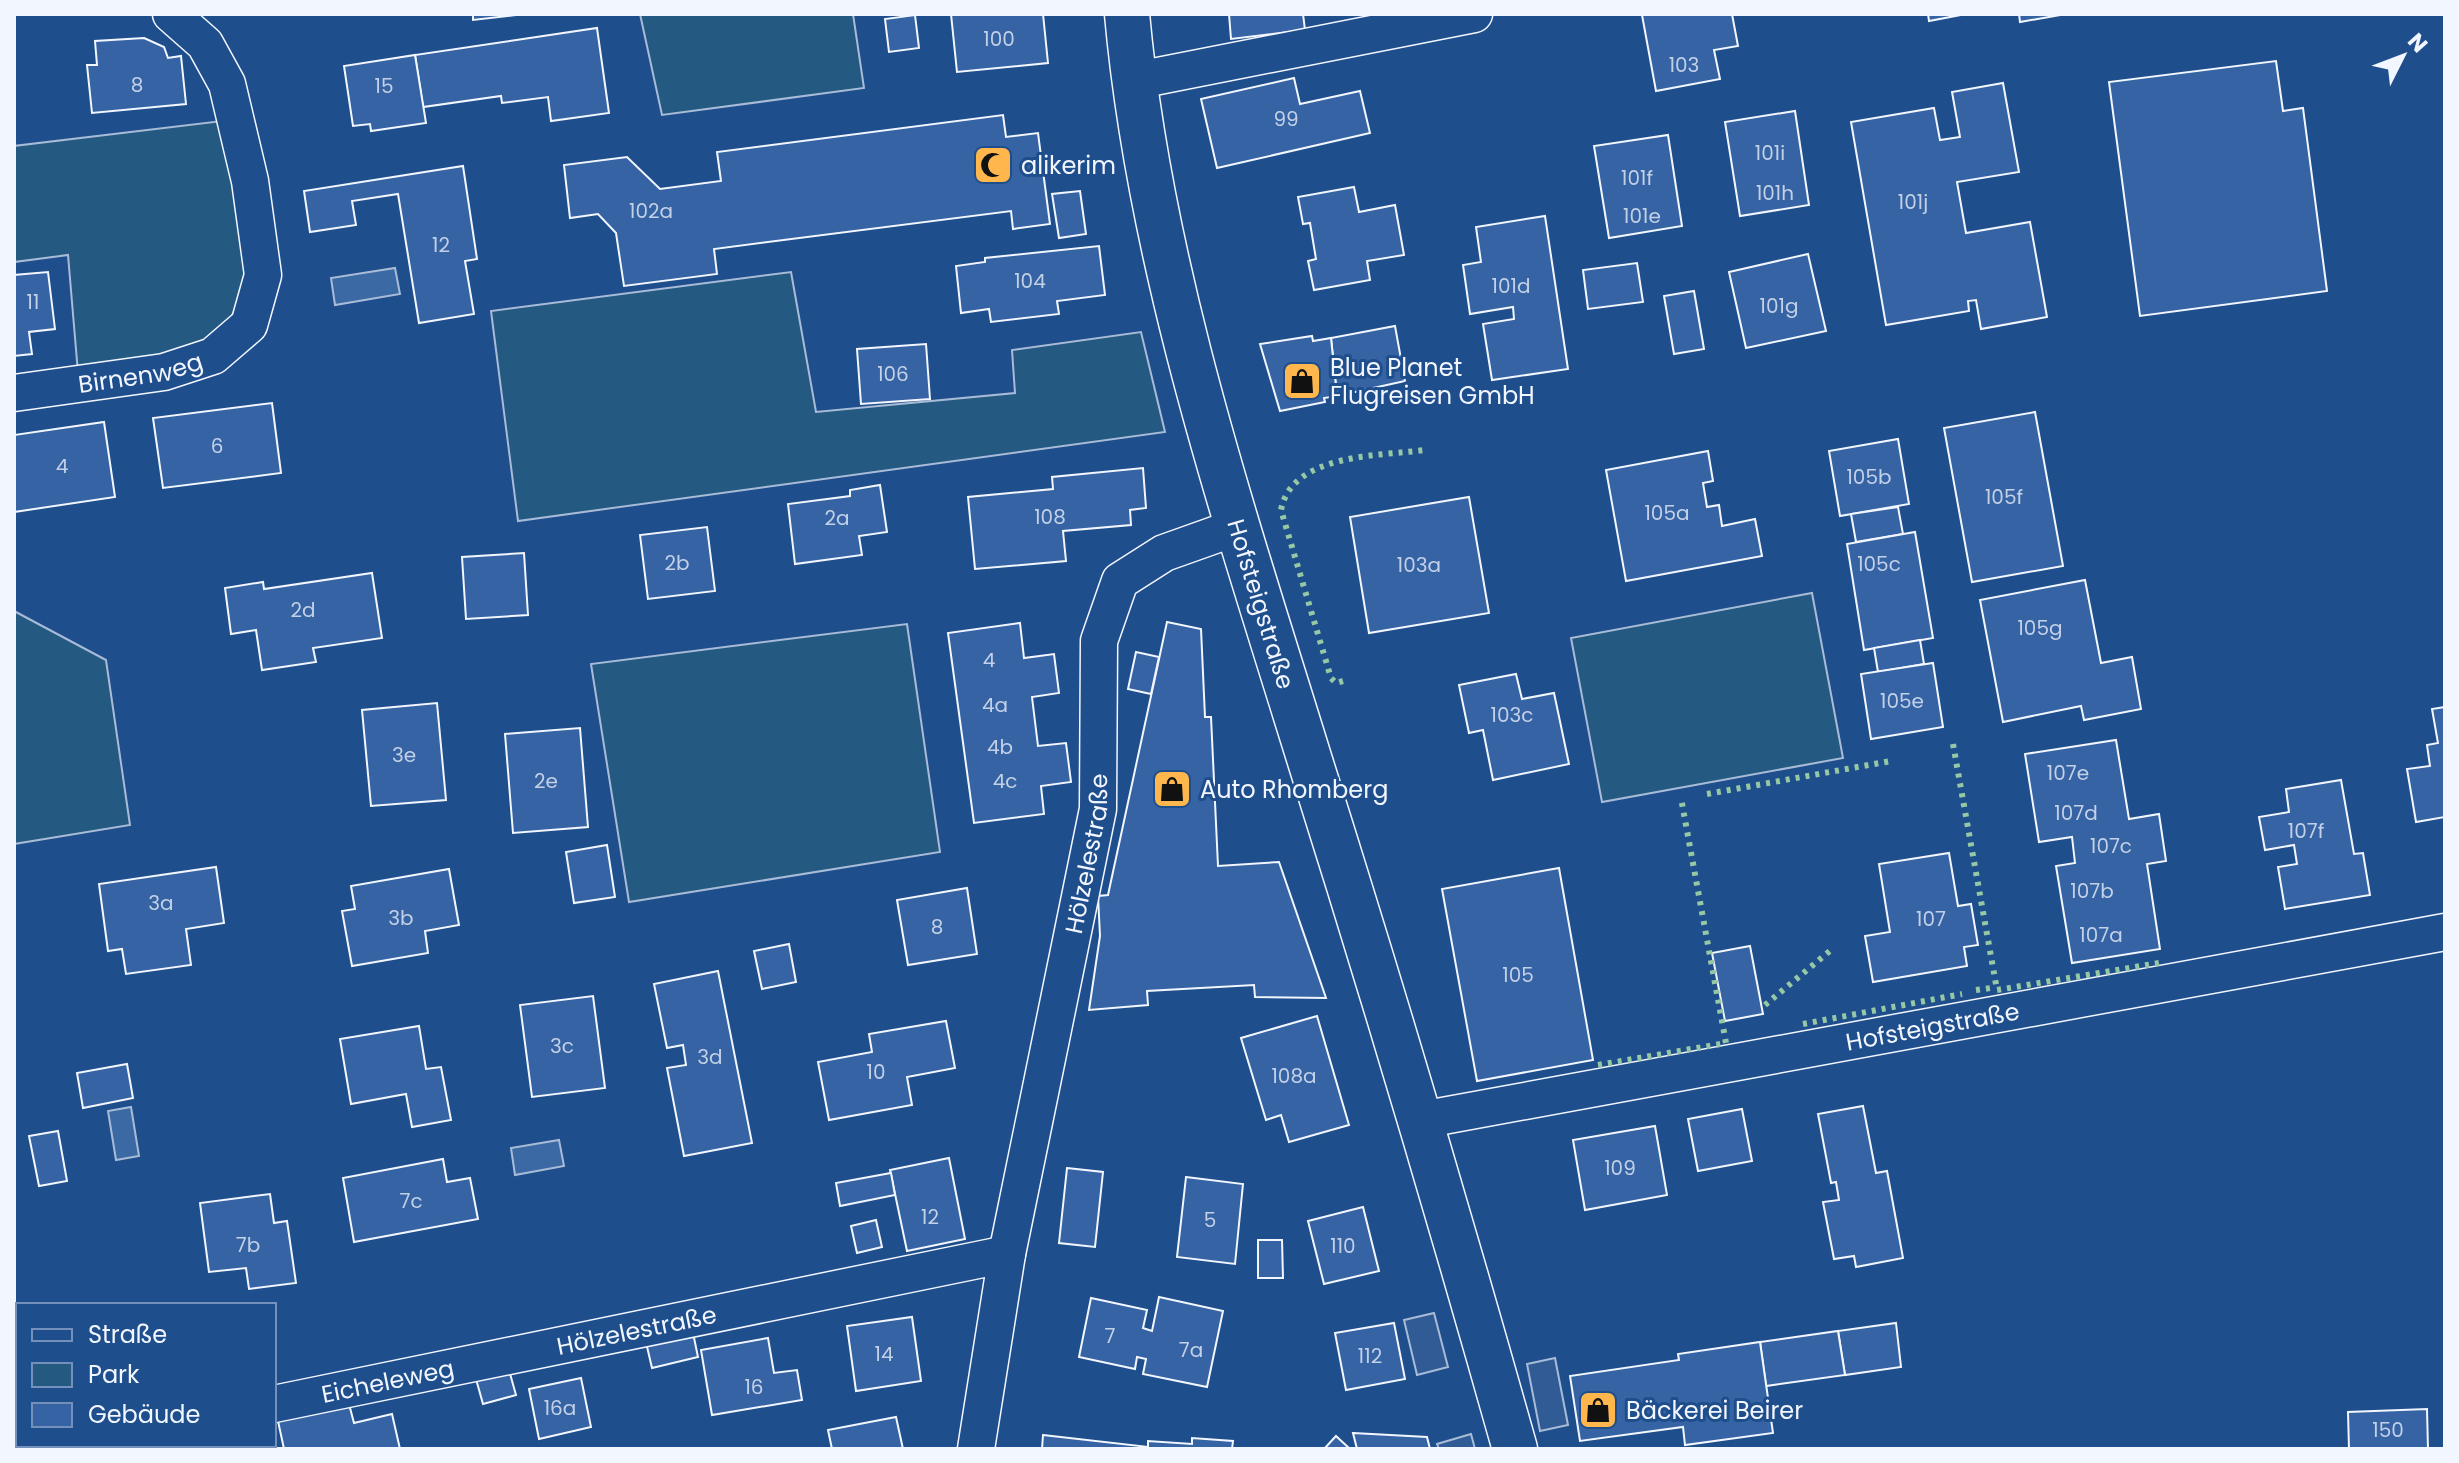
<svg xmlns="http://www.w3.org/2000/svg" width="2459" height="1463" font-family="Poppins,sans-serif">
<rect width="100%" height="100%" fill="#1f4e8c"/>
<g fill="#245a82" stroke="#a8bbd7" stroke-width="2">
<path d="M640,14H853L864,88L662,115Z"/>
<path d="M222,121L245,228L247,290L223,330L186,356L78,373L68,255L14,262V146Z"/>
<path d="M791,272L816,412L1015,393L1012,350L1141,332L1165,432L518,521L491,311Z"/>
<path d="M1812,593L1843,758L1602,802L1571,638Z"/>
<path d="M14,611L106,660L130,825L14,844Z"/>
<path d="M907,624L940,852L629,902L591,664Z"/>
</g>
<g fill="#305b95" stroke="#a8bbd7" stroke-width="2">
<path d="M1434,1313L1448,1367L1417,1375L1404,1320Z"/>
<path d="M1555,1358L1568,1425L1540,1431L1527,1364Z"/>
<path d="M1471,1434L1475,1449H1439L1437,1444Z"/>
</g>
<g fill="#3b69a3" stroke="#a8bbd7" stroke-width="2">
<path d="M395,268L400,294L335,305L331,278Z"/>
<path d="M131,1107L139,1156L116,1160L108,1111Z"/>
<path d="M559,1140L564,1166L515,1175L511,1148Z"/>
</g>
<g fill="#3563a3" stroke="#f2f6ff" stroke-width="2">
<path d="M473,14H524L473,20Z"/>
<path d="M951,14H1043L1048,63L957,72Z"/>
<path d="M1229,14H1303L1305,30L1231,39Z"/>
<path d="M1732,14L1738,46L1714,50L1720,79L1656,91L1642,15Z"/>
<path d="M1928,14H1966L1929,21Z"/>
<path d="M2019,14H2066L2020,22Z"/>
<path d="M915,15L919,48L889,52L885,19Z"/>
<path d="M597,28L609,113L551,121L548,97L502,103L501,96L423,107L415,55Z"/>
<path d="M144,38L164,47L168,58L181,56L186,104L92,113L87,65H97L95,41Z"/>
<path d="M415,55L426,123L371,131L370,124L353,126L344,66Z"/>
<path d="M2276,61L2283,111L2303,108L2327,291L2140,316L2109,82Z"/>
<path d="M1294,78L1300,104L1360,91L1370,133L1217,168L1201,99Z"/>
<path d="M2003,83L2019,172L1957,182L1966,233L2030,222L2047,317L1981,329L1976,300L1968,301L1969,311L1886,325L1851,122L1934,108L1940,140L1960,137L1952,92Z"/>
<path d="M1795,111L1809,205L1740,216L1725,122Z"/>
<path d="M1003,115L1006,137L1038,133L1050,224L1013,229L1011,211L714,249L717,274L624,286L616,233L598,214L570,218L564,165L627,157L660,189L721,181L717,152Z"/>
<path d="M1668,135L1682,226L1609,238L1594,146Z"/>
<path d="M463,166L477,259L465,261L474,314L419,323L398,194L352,201L356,225L310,232L304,191Z"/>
<path d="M1354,187L1359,212L1395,205L1404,255L1367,261L1370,280L1314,290L1308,261L1316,259L1310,223L1303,224L1298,197Z"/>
<path d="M1080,191L1086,234L1059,238L1052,194Z"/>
<path d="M1545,216L1568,369L1492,380L1483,324L1514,319L1513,307L1470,314L1463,265L1481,262L1476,227Z"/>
<path d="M1099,246L1105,295L1057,301L1059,314L991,322L989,309L961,313L956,266L985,262V258Z"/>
<path d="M1808,254L1826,331L1746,348L1729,272Z"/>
<path d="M1637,263L1643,302L1588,309L1583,270Z"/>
<path d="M48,272L55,329L29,332L32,354L14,356V275Z"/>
<path d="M1694,291L1704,349L1674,354L1664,296Z"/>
<path d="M1395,326L1405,381L1337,396L1331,338Z"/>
<path d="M1312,336L1313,341L1331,338L1337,396L1324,398L1325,402L1280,411L1260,344Z"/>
<path d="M926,344L930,399L861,404L857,349Z"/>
<path d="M272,403L281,473L163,488L153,418Z"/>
<path d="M2035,412L2063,566L1972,582L1944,428Z"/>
<path d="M104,422L115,497L14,512V435Z"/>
<path d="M1898,439L1909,504L1840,516L1829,451Z"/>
<path d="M1708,451L1713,481L1703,483L1707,507L1719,505L1722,526L1755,519L1762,556L1626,581L1606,470Z"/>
<path d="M1143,468L1146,508L1130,510L1131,525L1063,531L1066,561L975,569L968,497L1053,489L1052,477Z"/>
<path d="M880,485L887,532L859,536L862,555L795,564L788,504L850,496V490Z"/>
<path d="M1469,497L1489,613L1369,633L1350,517Z"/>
<path d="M1898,507L1903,534L1856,542L1851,514Z"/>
<path d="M707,527L715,591L648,599L640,535Z"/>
<path d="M1915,532L1933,638L1864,650L1847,544Z"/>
<path d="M524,553L528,615L466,619L462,557Z"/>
<path d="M372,573L382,638L313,648L316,662L262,670L256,630L231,634L225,588L263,582L264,589Z"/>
<path d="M2085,580L2101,663L2132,657L2141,709L2084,720L2081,706L2003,722L1980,600Z"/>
<path d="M1167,622L1201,629L1205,717H1211L1218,866L1279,862L1326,998L1255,997L1254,985L1147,991L1148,1005L1089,1010L1100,936L1098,896L1108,895Z"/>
<path d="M1020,623L1024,658L1054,654L1059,693L1032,697L1038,746L1066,743L1071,782L1041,786L1044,814L974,823L948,633Z"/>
<path d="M1920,640L1924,664L1878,672L1874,648Z"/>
<path d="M1136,652L1159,657L1151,694L1128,689Z"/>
<path d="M1933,663L1943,727L1871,739L1861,674Z"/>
<path d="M1516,674L1522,699L1554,693L1569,764L1493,780L1483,730L1469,733L1459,685Z"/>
<path d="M437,703L446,800L371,806L362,710Z"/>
<path d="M2445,707V817L2416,822L2407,769L2430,766L2427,745L2438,743L2432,709Z"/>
<path d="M580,728L588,827L513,833L505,734Z"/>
<path d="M2116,740L2129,819L2159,814L2166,861L2147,864L2160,949L2072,963L2056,866L2075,863L2072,837L2039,842L2025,754Z"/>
<path d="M2341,780L2354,854L2363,853L2370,895L2285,909L2278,867L2297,864L2294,845L2265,850L2259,817L2289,812L2286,789Z"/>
<path d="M607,845L615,897L574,903L566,852Z"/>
<path d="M1949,853L1958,906L1971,904L1978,945L1964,947L1967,966L1873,982L1865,936L1890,932L1879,864Z"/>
<path d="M216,867L224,923L186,929L191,965L126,974L122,949L108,951L99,884Z"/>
<path d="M1559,868L1593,1060L1477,1081L1442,889Z"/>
<path d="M449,869L459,925L425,931L428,953L352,966L342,911L355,909L351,886Z"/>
<path d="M967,888L977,954L908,965L897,900Z"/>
<path d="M789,944L796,982L762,989L754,951Z"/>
<path d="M1750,946L1763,1014L1725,1021L1712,953Z"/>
<path d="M718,971L752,1143L684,1156L667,1068L686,1065L683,1045L667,1048L654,984Z"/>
<path d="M593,996L605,1088L532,1097L520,1005Z"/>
<path d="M1317,1016L1349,1125L1289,1142L1281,1115L1266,1120L1241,1038Z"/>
<path d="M946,1021L955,1068L907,1077L912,1105L829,1120L818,1062L872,1052L869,1034Z"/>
<path d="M419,1026L426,1069L441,1067L451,1120L412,1127L406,1094L351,1104L340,1039Z"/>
<path d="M127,1064L133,1098L83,1108L77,1073Z"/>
<path d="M1863,1106L1876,1173L1887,1171L1903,1258L1856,1267L1854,1256L1834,1259L1823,1202L1839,1200L1836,1182L1831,1183L1818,1114Z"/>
<path d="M1742,1109L1752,1161L1698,1171L1688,1119Z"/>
<path d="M1655,1126L1667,1195L1585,1210L1573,1140Z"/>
<path d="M58,1131L67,1181L39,1186L29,1136Z"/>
<path d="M949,1158L965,1239L907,1251L890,1170Z"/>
<path d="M443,1159L447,1182L470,1178L478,1219L354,1242L343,1178Z"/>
<path d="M1067,1168L1103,1172L1095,1247L1059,1243Z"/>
<path d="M891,1173L895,1195L840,1206L836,1183Z"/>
<path d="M1186,1177L1243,1184L1235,1264L1177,1257Z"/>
<path d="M270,1194L274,1223L287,1221L296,1283L249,1289L246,1268L209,1272L200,1203Z"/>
<path d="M1363,1207L1379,1271L1324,1284L1308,1221Z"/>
<path d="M876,1220L882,1247L857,1253L851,1226Z"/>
<path d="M1258,1240H1282L1283,1278H1258Z"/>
<path d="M1159,1297L1223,1311L1207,1387L1143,1374L1146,1359L1137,1357L1135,1369L1079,1357L1091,1298L1147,1310L1143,1328L1152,1331Z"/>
<path d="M912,1317L921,1381L856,1391L847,1326Z"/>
<path d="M1394,1323L1405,1379L1346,1390L1335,1333Z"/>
<path d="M1896,1323L1901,1367L1845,1375L1838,1331Z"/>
<path d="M692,1328L698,1357L652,1368L645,1338Z"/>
<path d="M1838,1331L1845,1375L1766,1386L1760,1342Z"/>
<path d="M768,1338L774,1373L797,1370L802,1400L712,1415L701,1350Z"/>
<path d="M1760,1342L1773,1433L1685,1445L1683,1427L1580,1441L1570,1376L1679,1360L1678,1354Z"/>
<path d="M18,1347V1430L14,1431V1348Z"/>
<path d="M509,1370L516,1395L483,1404L476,1379Z"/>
<path d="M581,1378L591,1427L539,1439L529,1389Z"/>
<path d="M349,1404L354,1423L392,1414L400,1449H284L278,1421Z"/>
<path d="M2427,1409L2428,1449H2349L2348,1412Z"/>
<path d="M896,1417L903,1449H832L828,1430Z"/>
<path d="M1353,1433L1427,1437L1430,1449H1357Z"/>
<path d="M1043,1435L1148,1447V1441L1192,1444V1438L1233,1441L1232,1449H1042Z"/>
<path d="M1336,1436L1350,1449H1324Z"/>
</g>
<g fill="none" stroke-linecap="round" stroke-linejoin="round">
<defs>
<g id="minor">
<path d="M1133,81L1474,14"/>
<path id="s1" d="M14,393L164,372L213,356L249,325L263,275L250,181L227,84L205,44L171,14"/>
<path id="s2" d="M1421,1120L2445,932"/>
<path id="s3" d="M274,1404L1007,1254"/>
<path d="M42,1449L62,1445"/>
<path id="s4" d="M976,1449L1007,1254L1098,809L1099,641L1120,581L1164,553L1240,526"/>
</g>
<g id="primary">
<path id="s5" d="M1127,14C1150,268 1235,518 1310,761C1382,989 1450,1218 1515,1449"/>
</g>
</defs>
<use href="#minor" stroke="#f2f6ff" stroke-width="39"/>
<use href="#primary" stroke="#f2f6ff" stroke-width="47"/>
<use href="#minor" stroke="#1f4e8c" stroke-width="36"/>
<use href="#primary" stroke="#1f4e8c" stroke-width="44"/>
<g stroke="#97c8a6" stroke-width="6" stroke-dasharray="4 6" stroke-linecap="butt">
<path d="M1343,681L1336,683L1331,678L1281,510C1292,453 1380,456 1425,450"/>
<path d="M1953,744L1997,990L2159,963"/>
<path d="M1707,794L1891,761"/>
<path d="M1976,990L1991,988"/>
<path d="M1765,1005L1831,950"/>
<path d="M1803,1024L1962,994"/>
<path d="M1598,1065L1726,1043L1681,798"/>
</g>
</g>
<defs>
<symbol id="mosque-square" viewBox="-11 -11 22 22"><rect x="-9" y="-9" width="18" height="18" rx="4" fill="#ffb74d" stroke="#1f4e8c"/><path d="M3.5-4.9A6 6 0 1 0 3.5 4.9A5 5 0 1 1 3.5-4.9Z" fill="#111"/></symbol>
<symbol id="shop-square" viewBox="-11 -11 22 22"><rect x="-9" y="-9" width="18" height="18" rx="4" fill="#ffb74d" stroke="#1f4e8c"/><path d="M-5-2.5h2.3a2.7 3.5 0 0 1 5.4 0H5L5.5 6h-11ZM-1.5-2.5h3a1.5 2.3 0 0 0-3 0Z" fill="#111"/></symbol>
</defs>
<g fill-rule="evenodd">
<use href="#mosque-square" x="971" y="143" width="44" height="44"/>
<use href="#shop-square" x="1280" y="359" width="44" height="44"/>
<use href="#shop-square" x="1150" y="767" width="44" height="44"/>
<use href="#shop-square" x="1576" y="1388" width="44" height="44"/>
</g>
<g text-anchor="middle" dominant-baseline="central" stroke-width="6" stroke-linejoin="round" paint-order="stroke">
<g font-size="20" fill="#c3d1e8">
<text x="999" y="39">100</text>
<text x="1684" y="65">103</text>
<text x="137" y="85">8</text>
<text x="384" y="86">15</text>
<text x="1286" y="119">99</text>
<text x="1770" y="153">101i</text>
<text x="1637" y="178">101f</text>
<text x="1775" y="193">101h</text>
<text x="1913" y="202">101j</text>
<text x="651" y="211">102a</text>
<text x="1642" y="216">101e</text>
<text x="441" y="245">12</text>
<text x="1030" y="281">104</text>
<text x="1511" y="286">101d</text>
<text x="33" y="302">11</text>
<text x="1779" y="306">101g</text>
<text x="893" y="374">106</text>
<text x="217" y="446">6</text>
<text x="62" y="466">4</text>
<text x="1869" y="477">105b</text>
<text x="2004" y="497">105f</text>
<text x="1667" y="513">105a</text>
<text x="1050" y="517">108</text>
<text x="837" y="518">2a</text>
<text x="677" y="563">2b</text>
<text x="1879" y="564">105c</text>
<text x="1419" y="565">103a</text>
<text x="303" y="610">2d</text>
<text x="2040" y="628">105g</text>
<text x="989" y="660">4</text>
<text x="1902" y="701">105e</text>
<text x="995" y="705">4a</text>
<text x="1512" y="715">103c</text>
<text x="1000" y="747">4b</text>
<text x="404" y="755">3e</text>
<text x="2068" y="773">107e</text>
<text x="546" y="781">2e</text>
<text x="1005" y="781">4c</text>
<text x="2076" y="813">107d</text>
<text x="2306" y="831">107f</text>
<text x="2111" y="846">107c</text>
<text x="2092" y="891">107b</text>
<text x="161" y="903">3a</text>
<text x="401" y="918">3b</text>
<text x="1931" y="919">107</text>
<text x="937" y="927">8</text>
<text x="2101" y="935">107a</text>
<text x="1518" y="975">105</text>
<text x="562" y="1046">3c</text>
<text x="710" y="1057">3d</text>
<text x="876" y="1072">10</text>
<text x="1294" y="1076">108a</text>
<text x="1620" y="1168">109</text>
<text x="411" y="1201">7c</text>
<text x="930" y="1217">12</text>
<text x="1210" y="1220">5</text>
<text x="248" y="1245">7b</text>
<text x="1343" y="1246">110</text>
<text x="1110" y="1336">7</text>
<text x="1191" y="1350">7a</text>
<text x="884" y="1354">14</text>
<text x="1370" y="1356">112</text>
<text x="754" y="1387">16</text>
<text x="560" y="1408">16a</text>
<text x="2388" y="1430">150</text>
</g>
<g font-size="24" fill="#f2f6ff" stroke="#1f4e8c" text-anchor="start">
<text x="1021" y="165">alikerim</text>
<text x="1330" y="367">Blue Planet<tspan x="1330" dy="28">Flugreisen GmbH</tspan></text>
<text x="1200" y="789">Auto Rhomberg</text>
<text x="1626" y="1410">Bäckerei Beirer</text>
</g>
<g font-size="24" fill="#f2f6ff" stroke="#1f4e8c">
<text stroke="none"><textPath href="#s1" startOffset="128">Birnenweg</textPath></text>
<text stroke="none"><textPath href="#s5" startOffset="606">Hofsteigstraße</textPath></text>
<text stroke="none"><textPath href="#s4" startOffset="606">Hölzelestraße</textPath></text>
<text stroke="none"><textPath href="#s2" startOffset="520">Hofsteigstraße</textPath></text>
<text stroke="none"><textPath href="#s3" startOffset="370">Hölzelestraße</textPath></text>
<text stroke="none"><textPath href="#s3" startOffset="116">Eicheleweg</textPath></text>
</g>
</g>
<rect width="2459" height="1463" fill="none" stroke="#f2f6ff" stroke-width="32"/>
<rect x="16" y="1303" width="260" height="144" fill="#1f4e8c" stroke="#7391ba" stroke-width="2"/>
<rect x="32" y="1329" width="40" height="12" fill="#1f4e8c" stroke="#7391ba" stroke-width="2"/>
<text x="88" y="1343" font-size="24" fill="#f2f6ff">Straße</text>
<rect x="32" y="1363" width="40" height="24" fill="#245a82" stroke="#7391ba" stroke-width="2"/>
<text x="88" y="1383" font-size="24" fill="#f2f6ff">Park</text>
<rect x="32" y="1403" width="40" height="24" fill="#3563a3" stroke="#7391ba" stroke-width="2"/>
<text x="88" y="1423" font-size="24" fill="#f2f6ff">Gebäude</text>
<g transform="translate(2403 56) rotate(48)" stroke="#1f4e8c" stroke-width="6" paint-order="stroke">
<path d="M0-6L14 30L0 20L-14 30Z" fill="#f2f6ff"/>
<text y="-12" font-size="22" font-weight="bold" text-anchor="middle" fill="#f2f6ff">N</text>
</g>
</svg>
